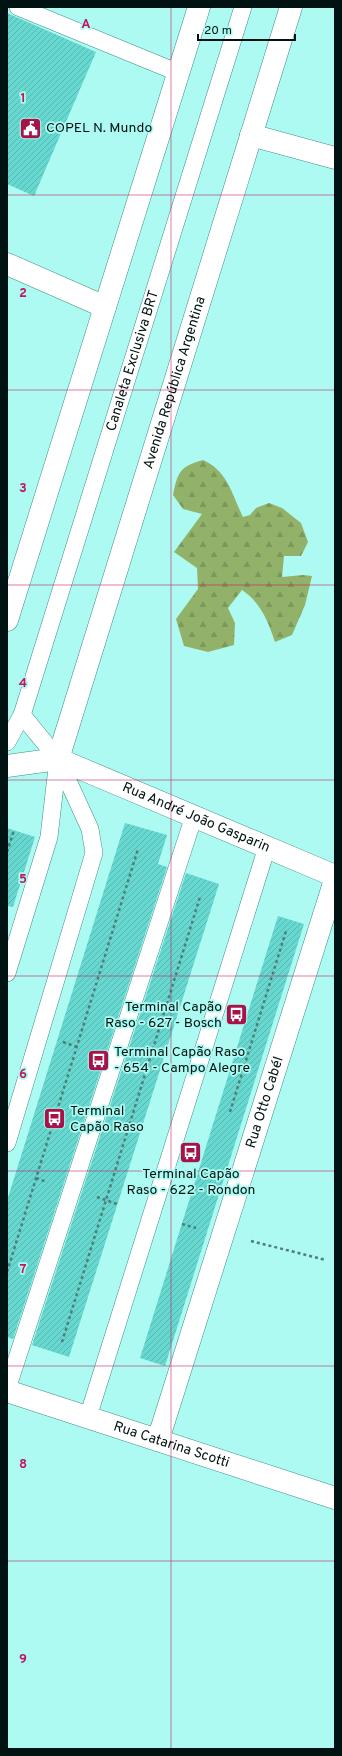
<svg xmlns="http://www.w3.org/2000/svg" width="342" height="1756" font-family="Overpass,sans-serif">
<defs>
<pattern id="forest-firs" width="22" height="20" patternUnits="userSpaceOnUse"><rect width="22" height="20" fill="#92b26a"/><path d="M5 1l3.5 6h-7zM16 11l3.5 6h-7z" fill="#7c985b"/></pattern>
<pattern id="building-hatch" width="6" height="6" patternUnits="userSpaceOnUse"><rect width="6" height="6" fill="#66d8cf"/><path d="M-1 1l2-2M0 6l6-6M5 7l2-2" fill="none" stroke="#57b8b1"/></pattern>
</defs>
<rect width="100%" height="100%" fill="#acfaf2"/>
<path fill="url(#forest-firs)" d="M203,460C228,471 232,495 243,517L250,515L256,508L269,503L282,508L301,523L308,542L301,556H284L282,577L303,575L312,576L305,605L292,635L275,642C268,621 261,603 242,590L228,608L235,623L234,645L208,652L184,646L176,619L198,589L197,568L174,552L202,514L183,509L173,495C178,472 179,467 203,460Z"/>
<g fill="url(#building-hatch)">
<path d="M7,13L96,52L34,196L7,184Z"/>
<path d="M125,823L167,835L158,864L167,867L13,1339L7,1337V1201Z"/>
<path d="M7,828L35,837L13,907L7,906Z"/>
<path d="M186,873L219,884L69,1357L32,1345Z"/>
<path d="M278,916L304,924L165,1366L140,1358Z"/>
</g>
<g fill="none" stroke-linecap="round" stroke-linejoin="round">
<defs>
<g id="service">
<path d="M18,7L179,73"/>
<path id="s1" d="M7,742L22,715L243,7"/>
<path d="M7,973L49,837L58,759"/>
<path d="M7,1143L94,853L90,829L58,759L22,715"/>
<path d="M7,1389L194,816"/>
<path d="M88,1417L267,847"/>
</g>
<g id="minor">
<path d="M251,135L335,158"/>
<path d="M7,264L105,307"/>
</g>
<g id="tertiary">
<path d="M7,620L199,7"/>
<path id="s2" d="M58,759L291,7"/>
<path id="s3" d="M58,759L335,876"/>
<path d="M7,766L58,759"/>
<path id="s4" d="M7,1391L335,1498"/>
<path id="s5" d="M158,1440L335,880"/>
</g>
</defs>
<use href="#service" stroke="#408e87" stroke-width="18"/>
<use href="#minor" stroke="#408e87" stroke-width="23"/>
<use href="#tertiary" stroke="#408e87" stroke-width="23"/>
<g stroke="#507e79" stroke-width="2.5" stroke-dasharray="3 3" stroke-linecap="butt">
<path d="M7,852L14,830"/>
<path d="M63,1042L77,1047"/>
<path d="M230,1112L286,931"/>
<path d="M36,1178L47,1182"/>
<path d="M97,1197L117,1204"/>
<path d="M182,1224L196,1228"/>
<path d="M251,1241L326,1260"/>
<path d="M7,1272L138,849"/>
<path d="M62,1342L200,897"/>
</g>
<use href="#service" stroke="#fff" stroke-width="17"/>
<use href="#minor" stroke="#fff" stroke-width="22"/>
<use href="#tertiary" stroke="#fff" stroke-width="22"/>
</g>
<path fill="none" stroke="#c2185b" stroke-width="1" stroke-opacity="0.55" d="M171,7V1749M7,195H335M7,390H335M7,585H335M7,780H335M7,976H335M7,1171H335M7,1366H335M7,1561H335"/>
<defs>
<symbol id="civic-square" viewBox="-11 -11 22 22"><rect x="-9" y="-9" width="18" height="18" rx="4" fill="#a71248" stroke="#acfaf2"/><path d="M-.6-6.5H3V-4.5H.6V-3L4-1V1h2V6H-6V1h2V-1L-.6-3ZM-1.2 2.5V6h2.4V2.5Z" fill="#fff"/></symbol>
<symbol id="bus-square" viewBox="-11 -11 22 22"><rect x="-9" y="-9" width="18" height="18" rx="4" fill="#a71248" stroke="#acfaf2"/><path d="M-5-6H5V4H4V6H2V4H-2V6H-4V4H-5ZM-3.5-4V0h7V-4ZM-3.5 1.2v1.5H-2V1.2ZM2 1.2v1.5H3.5V1.2Z" fill="#fff"/></symbol>
</defs>
<g fill-rule="evenodd">
<use href="#civic-square" x="18" y="116" width="25" height="25"/>
<use href="#bus-square" x="224" y="1002" width="25" height="25"/>
<use href="#bus-square" x="86" y="1048" width="25" height="25"/>
<use href="#bus-square" x="42" y="1106" width="25" height="25"/>
<use href="#bus-square" x="178" y="1140" width="25" height="25"/>
</g>
<g text-anchor="middle" dominant-baseline="central" stroke-width="3.5" stroke-linejoin="round" paint-order="stroke">
<g font-size="14" fill="#001211" stroke="#acfaf2" text-anchor="start">
<text x="46" y="128">COPEL N. Mundo</text>
<text x="222" y="1007" text-anchor="end">Terminal Capão<tspan x="222" dy="16">Raso - 627 - Bosch</tspan></text>
<text x="114" y="1052">Terminal Capão Raso<tspan x="114" dy="16">- 654 - Campo Alegre</tspan></text>
<text x="70" y="1111">Terminal<tspan x="70" dy="16">Capão Raso</tspan></text>
<text x="191" y="1174" text-anchor="middle">Terminal Capão<tspan x="191" dy="16">Raso - 622 - Rondon</tspan></text>
</g>
<g font-size="14" fill="#001211" stroke="#acfaf2">
<text stroke="none"><textPath href="#s1" startOffset="402">Canaleta Exclusiva BRT</textPath></text>
<text stroke="none"><textPath href="#s2" startOffset="394">Avenida República Argentina</textPath></text>
<text stroke="none"><textPath href="#s3" startOffset="150">Rua André João Gasparin</textPath></text>
<text stroke="none"><textPath href="#s5" startOffset="354">Rua Otto Cabél</textPath></text>
<text stroke="none"><textPath href="#s4" startOffset="173">Rua Catarina Scotti</textPath></text>
</g>
</g>
<g font-size="13" text-anchor="middle" font-weight="bold" fill="#c2185b" stroke="#acfaf2" stroke-width="3.5" stroke-linejoin="round" paint-order="stroke">
<text x="86" y="28">A</text>
<text x="23" y="102">1</text>
<text x="23" y="297">2</text>
<text x="23" y="492">3</text>
<text x="23" y="687">4</text>
<text x="23" y="883">5</text>
<text x="23" y="1078">6</text>
<text x="23" y="1273">7</text>
<text x="23" y="1468">8</text>
<text x="23" y="1663">9</text>
</g>
<rect width="342" height="1756" fill="none" stroke="#001211" stroke-width="16"/>
<path d="M198 34v6h97v-6" fill="none" stroke="#001211" stroke-width="2"/>
<text x="204" y="34" font-size="12" fill="#001211" stroke="#acfaf2" stroke-width="3" paint-order="stroke">20 m</text>
</svg>
